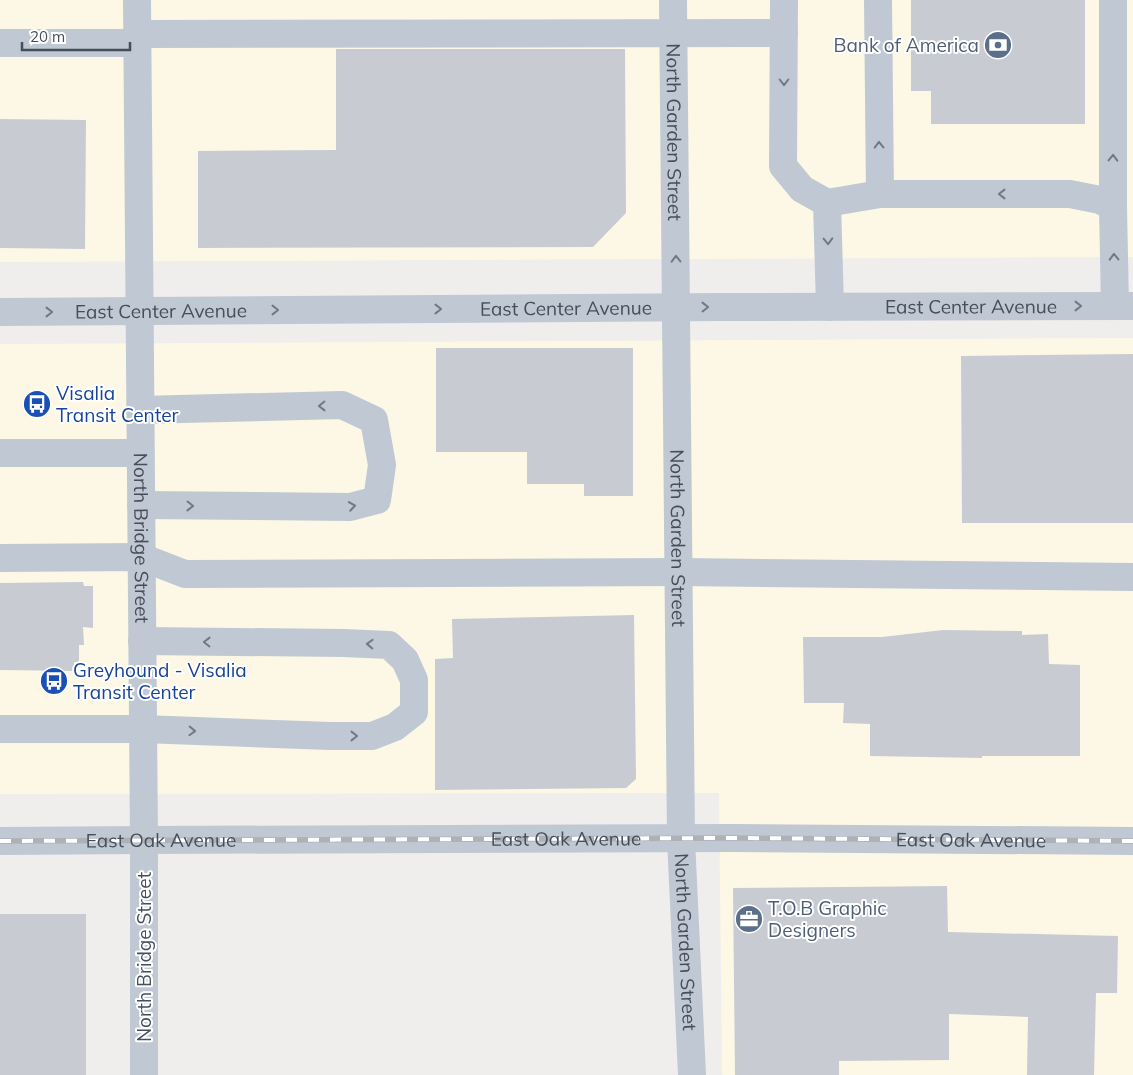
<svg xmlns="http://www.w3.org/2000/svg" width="1133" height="1075" font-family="Mulish,sans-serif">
<rect width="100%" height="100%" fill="#f0eded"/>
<g fill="#fcf8e5">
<path d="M0,0H1133V257L0,262Z"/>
<path d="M1133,338V1075H722L719,793L0,794V344Z"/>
</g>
<g fill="#c9cbd3">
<path d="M911,0H1085V124H931V91H911Z"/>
<path d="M336,49H625L626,213L593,247L198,248V151L336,150Z"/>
<path d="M0,119L86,120L85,249L0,248Z"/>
<path d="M436,348H633V496H584V484H527V452H436Z"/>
<path d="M1133,354V523H962L961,356Z"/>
<path d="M83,582L84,586H93V628L83,627L84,645H79V663L74,662V671L0,670V583Z"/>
<path d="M634,615L636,779L626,788L435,790V659L453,658L452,619Z"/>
<path d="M943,630L1022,631V635L1048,634L1049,664L1080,665V756H982V758L870,756V724L843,723L844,703H804L803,637H882Z"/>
<path d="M947,886L948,932L1118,936L1117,993H1096L1094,1075H1027L1028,1017L949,1014V1060L839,1061V1075H735L733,888Z"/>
<rect x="0" y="914" width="86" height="161"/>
</g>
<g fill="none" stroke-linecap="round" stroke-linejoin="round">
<g stroke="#c0c8d3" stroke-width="28">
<path id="s1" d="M137,0L144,840V1075"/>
<path id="s2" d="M673,0L681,839L692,1075"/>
<path d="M784,0L783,166L802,189L827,203L830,307"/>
<path d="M878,0L880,194"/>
<path d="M137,34L784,33"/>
<path d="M0,43H137"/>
<path d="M827,203L880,194H1070L1100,200L1113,207L1115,306"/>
<path d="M1113,207V0"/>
<path id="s3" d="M0,312L722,307L1133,306"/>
<path d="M140,410L342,405L374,420L382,465L377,500L350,507L141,505"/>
<path d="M0,453H140"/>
<path d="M0,558L141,557L185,574L679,572L1133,577"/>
<path d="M0,729H143L330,736H372L395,727L414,712V680L405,660L389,645L343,643L142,641"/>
<path id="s4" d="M0,841L144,840L734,838L1133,841"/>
</g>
<defs>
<path id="rail" d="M0,841L734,838L1133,841"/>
</defs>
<use href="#rail" stroke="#afb1b8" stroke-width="5.5"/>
<use href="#rail" stroke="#fff" stroke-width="4" stroke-dasharray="11" stroke-linecap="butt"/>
</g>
<defs><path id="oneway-chevron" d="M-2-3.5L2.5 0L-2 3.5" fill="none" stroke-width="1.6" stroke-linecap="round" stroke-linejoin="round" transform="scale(1.25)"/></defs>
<g stroke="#707985">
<use href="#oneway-chevron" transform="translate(784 82) rotate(90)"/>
<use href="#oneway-chevron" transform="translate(879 145) rotate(-91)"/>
<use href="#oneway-chevron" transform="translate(1113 158) rotate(-89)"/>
<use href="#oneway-chevron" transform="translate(1002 194) rotate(180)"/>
<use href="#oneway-chevron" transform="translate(828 241) rotate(88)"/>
<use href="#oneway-chevron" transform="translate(1114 257) rotate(-91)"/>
<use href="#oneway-chevron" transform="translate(676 259) rotate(-91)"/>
<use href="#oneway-chevron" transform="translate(1078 306)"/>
<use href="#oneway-chevron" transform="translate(705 307) rotate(-1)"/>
<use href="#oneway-chevron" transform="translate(438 309)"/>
<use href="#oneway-chevron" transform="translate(275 310)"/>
<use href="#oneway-chevron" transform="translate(49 312)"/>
<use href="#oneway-chevron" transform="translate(322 406) rotate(179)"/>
<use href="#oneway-chevron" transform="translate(190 506) rotate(1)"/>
<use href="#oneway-chevron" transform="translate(352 506) rotate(-9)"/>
<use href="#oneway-chevron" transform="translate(207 642) rotate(-179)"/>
<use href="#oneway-chevron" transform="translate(370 644) rotate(-178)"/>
<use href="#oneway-chevron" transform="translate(192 731) rotate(2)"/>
<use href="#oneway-chevron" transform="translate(354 736)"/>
</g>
<defs>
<symbol id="bank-disc" viewBox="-11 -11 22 22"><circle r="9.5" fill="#5c6f8a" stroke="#fff"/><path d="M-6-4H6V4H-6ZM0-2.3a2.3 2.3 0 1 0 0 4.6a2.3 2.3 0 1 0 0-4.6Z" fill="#fff"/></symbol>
<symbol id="bus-disc" viewBox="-11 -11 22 22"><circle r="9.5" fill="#1a4fb4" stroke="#fff"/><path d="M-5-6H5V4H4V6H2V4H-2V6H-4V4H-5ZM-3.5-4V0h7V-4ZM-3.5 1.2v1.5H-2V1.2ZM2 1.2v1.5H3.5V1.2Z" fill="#fff"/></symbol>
<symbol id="office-disc" viewBox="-11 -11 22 22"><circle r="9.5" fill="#5c6f8a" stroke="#fff"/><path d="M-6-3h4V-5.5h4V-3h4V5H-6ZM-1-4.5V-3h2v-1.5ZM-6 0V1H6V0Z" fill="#fff"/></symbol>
</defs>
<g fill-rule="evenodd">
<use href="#bank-disc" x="982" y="29" width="32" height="32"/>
<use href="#bus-disc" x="21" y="388" width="32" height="32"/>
<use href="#bus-disc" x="38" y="665" width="32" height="32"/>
<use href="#office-disc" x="733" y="903" width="32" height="32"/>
</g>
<g text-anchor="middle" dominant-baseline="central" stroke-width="4" stroke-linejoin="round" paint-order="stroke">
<g font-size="19" fill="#4e5e75" stroke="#fff" text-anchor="end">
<text x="979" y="45">Bank of America</text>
<text x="768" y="908" text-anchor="start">T.O.B Graphic<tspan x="768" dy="22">Designers</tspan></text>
</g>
<g font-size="19" fill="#454e5b" stroke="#fff">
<text stroke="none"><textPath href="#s2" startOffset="132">North Garden Street</textPath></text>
<text stroke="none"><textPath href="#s3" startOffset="971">East Center Avenue</textPath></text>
<text stroke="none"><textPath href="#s3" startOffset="566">East Center Avenue</textPath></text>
<text stroke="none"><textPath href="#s3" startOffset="161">East Center Avenue</textPath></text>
<text stroke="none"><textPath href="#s1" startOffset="538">North Bridge Street</textPath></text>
<text stroke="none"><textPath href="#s2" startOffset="538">North Garden Street</textPath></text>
<text stroke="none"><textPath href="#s4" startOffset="566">East Oak Avenue</textPath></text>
<text stroke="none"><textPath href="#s4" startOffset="971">East Oak Avenue</textPath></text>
<text stroke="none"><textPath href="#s4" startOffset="161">East Oak Avenue</textPath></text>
<text stroke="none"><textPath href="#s2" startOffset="942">North Garden Street</textPath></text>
<text transform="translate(144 957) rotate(-90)">North Bridge Street</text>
</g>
<g font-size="19" fill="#164399" stroke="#fff" text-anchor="start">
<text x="56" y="393">Visalia<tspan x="56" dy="22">Transit Center</tspan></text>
<text x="73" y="670">Greyhound - Visalia<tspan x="73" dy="22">Transit Center</tspan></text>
</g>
</g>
<path d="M22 42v8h108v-8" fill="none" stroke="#454e5b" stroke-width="2.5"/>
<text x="30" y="42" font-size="15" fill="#454e5b" stroke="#ffffff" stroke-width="4" paint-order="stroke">20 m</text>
</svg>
